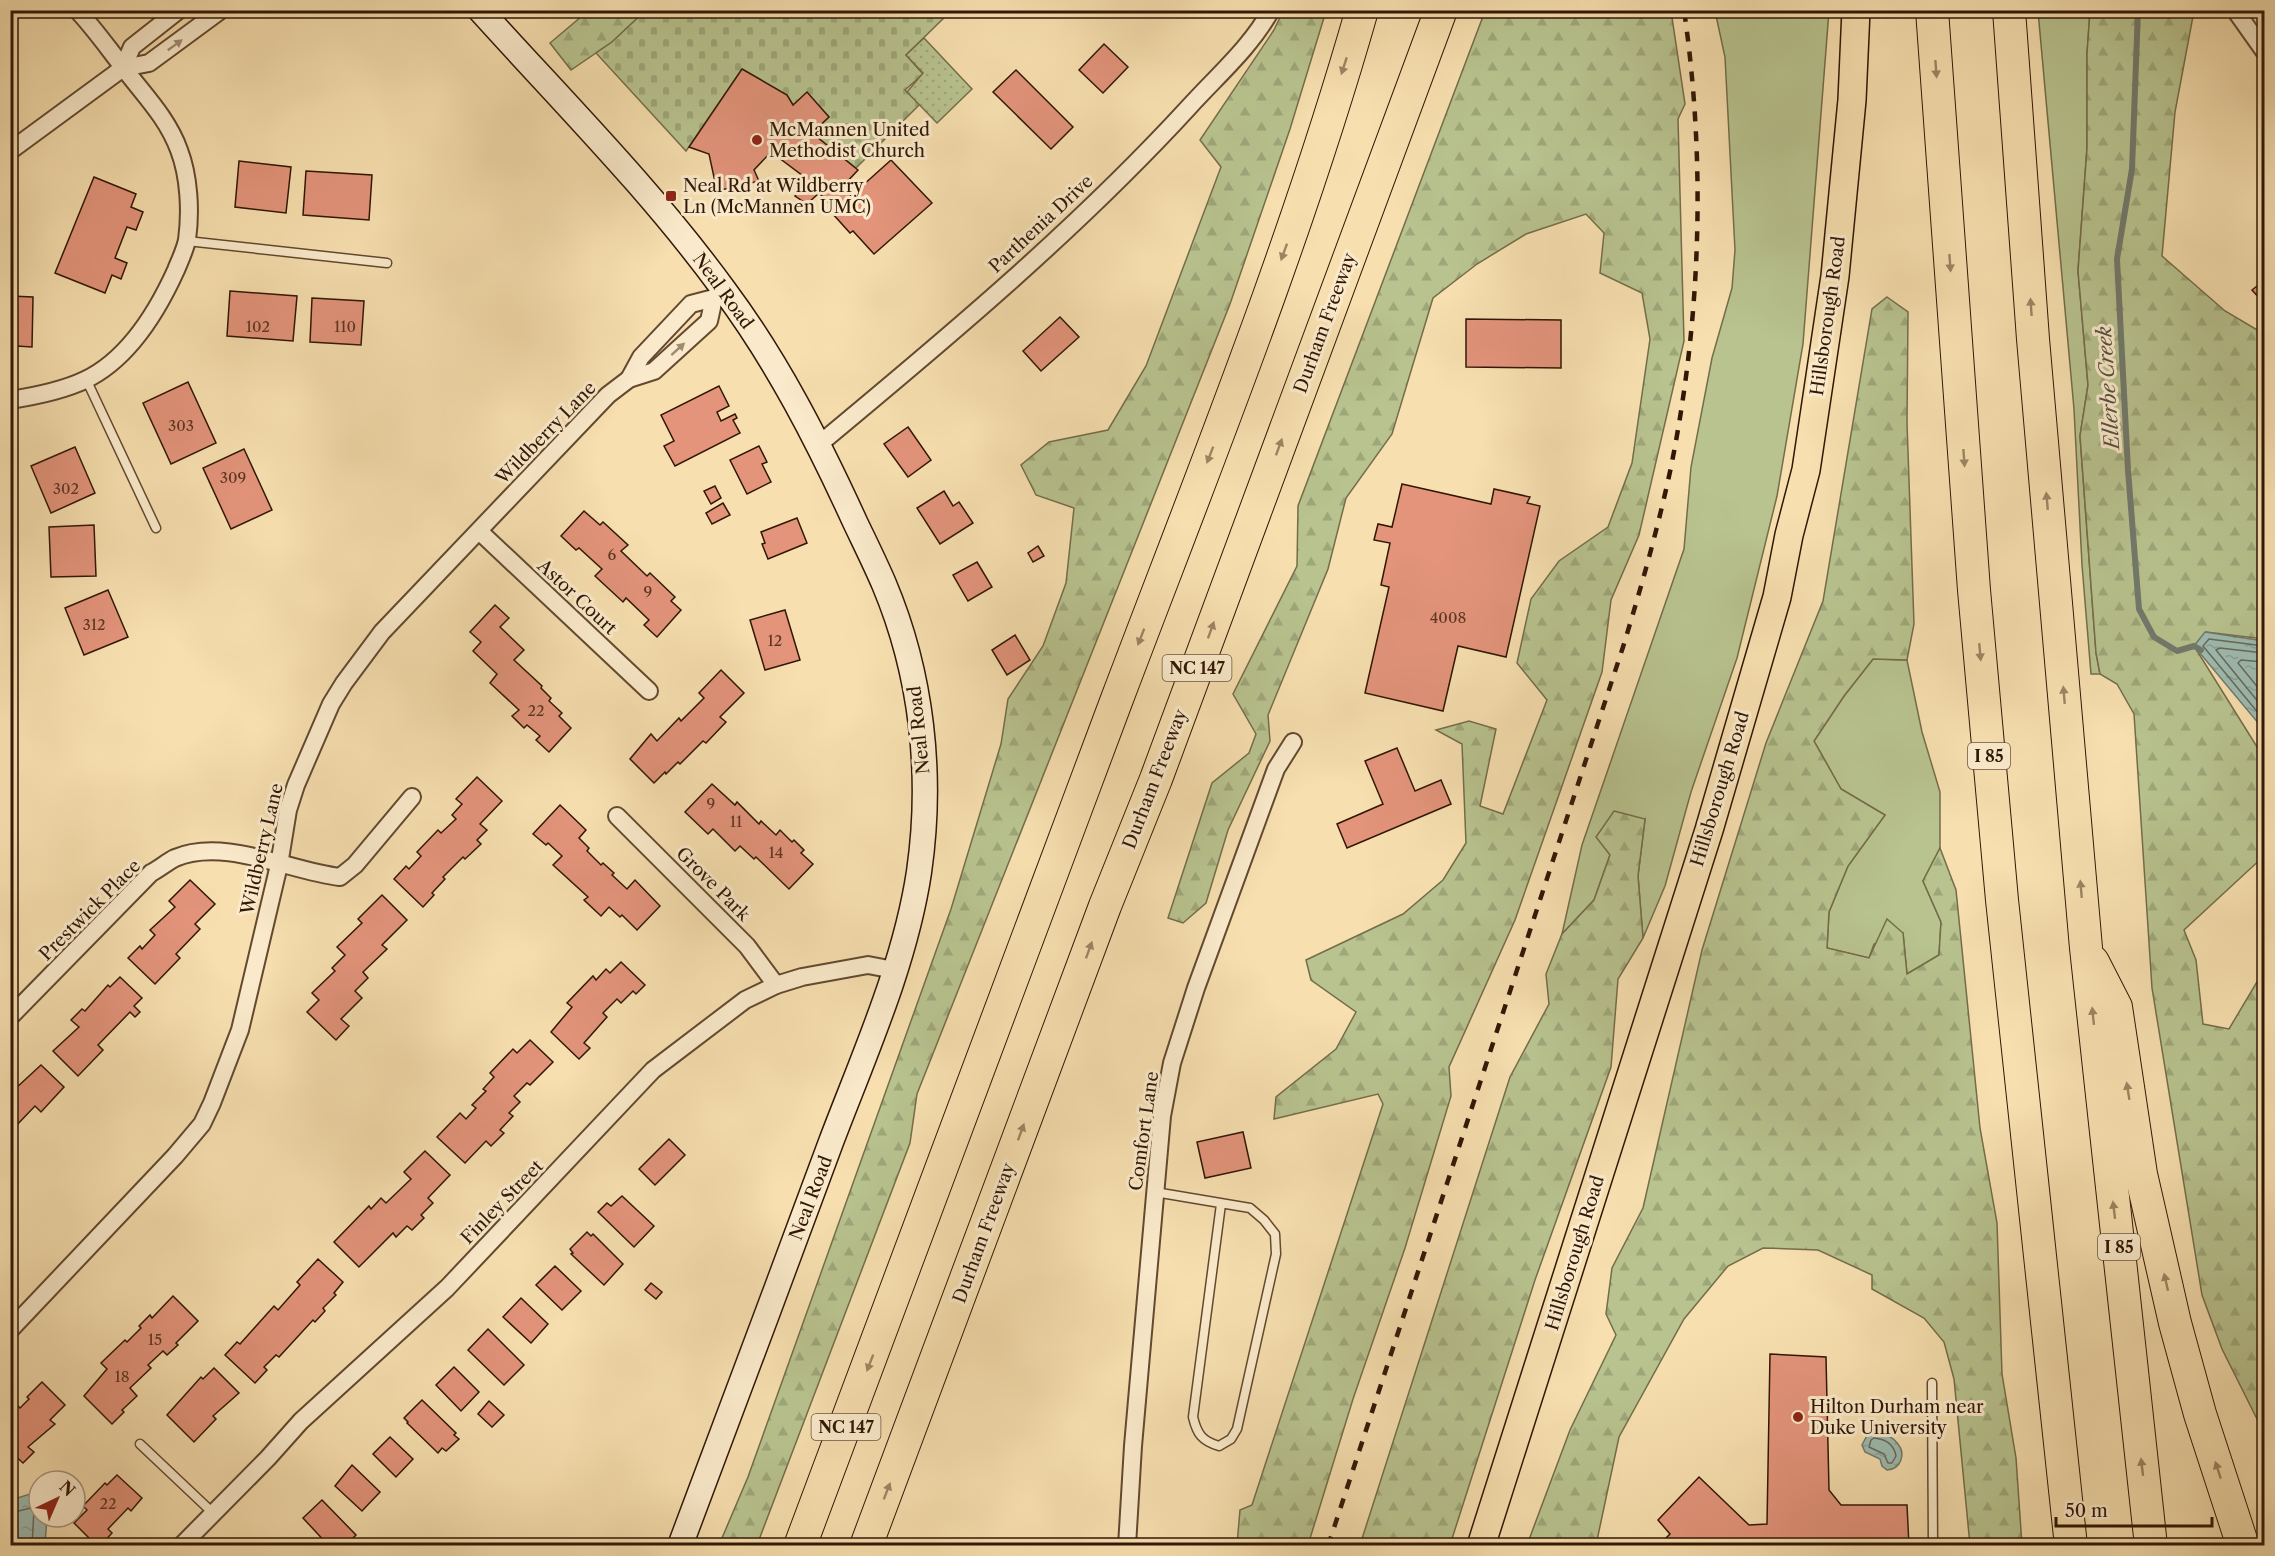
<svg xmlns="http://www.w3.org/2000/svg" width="2275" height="1556" font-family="'Libre Caslon Text',serif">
<defs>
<pattern id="forest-firs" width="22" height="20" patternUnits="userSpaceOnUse" patternTransform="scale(1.5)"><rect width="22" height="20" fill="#b8c38f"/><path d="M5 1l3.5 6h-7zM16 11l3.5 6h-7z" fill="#9ea77a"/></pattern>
<pattern id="cemetery-stones" width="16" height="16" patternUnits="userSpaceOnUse" patternTransform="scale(1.5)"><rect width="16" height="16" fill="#b8c38f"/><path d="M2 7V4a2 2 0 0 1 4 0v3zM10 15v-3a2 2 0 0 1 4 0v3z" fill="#9ea77a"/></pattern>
<pattern id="park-dots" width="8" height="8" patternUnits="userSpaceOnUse" patternTransform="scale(1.5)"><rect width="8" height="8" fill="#b8c38f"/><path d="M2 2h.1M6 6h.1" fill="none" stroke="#9ea77a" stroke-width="1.8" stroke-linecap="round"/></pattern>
<pattern id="water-ripples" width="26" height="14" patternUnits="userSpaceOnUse" patternTransform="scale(1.5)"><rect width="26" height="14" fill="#9ebcb1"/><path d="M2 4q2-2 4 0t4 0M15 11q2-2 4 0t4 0" fill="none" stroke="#88a197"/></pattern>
</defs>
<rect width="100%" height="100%" fill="#f7dfaf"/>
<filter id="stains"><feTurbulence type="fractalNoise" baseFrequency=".00333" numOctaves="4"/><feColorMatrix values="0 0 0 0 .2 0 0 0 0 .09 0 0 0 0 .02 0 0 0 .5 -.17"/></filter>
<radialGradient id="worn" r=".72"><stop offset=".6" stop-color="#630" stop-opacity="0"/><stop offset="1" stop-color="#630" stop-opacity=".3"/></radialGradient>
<g fill="#b8c38f" stroke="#746d4a" stroke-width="1.5">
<path d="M1715,11H1829L1803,344L1777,496L1737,658L1691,792L1665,886L1643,938L1638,876L1645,819L1610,855L1594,900L1562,934L1582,845L1684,549L1691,467L1712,358L1732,288L1735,250L1725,57Z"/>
<path d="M2038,11H2090L2087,54V148L2078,271L2088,385L2080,436L2096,653L2100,674H2091L2082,565L2074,409Z"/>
<path d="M1873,659L1907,660L1922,732L1940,792V848L1923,881L1941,922L1939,955L1907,974L1903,933L1874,944L1869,958L1827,948L1829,912L1848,866L1885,815L1841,789L1814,741L1844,696Z"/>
</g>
<g fill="url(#forest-firs)" stroke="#746d4a" stroke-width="1.5">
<path d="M588,11H645L612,42L571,70L550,43Z"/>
<path d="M1283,11H1326L1290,129L1230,304L917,1094L910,1143L757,1545H719L748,1477L951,909L1001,744L1008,699L1043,646L1066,583L1074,508L1036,495L1021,465L1049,442L1108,430L1146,366L1221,167L1200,140L1274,30Z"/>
<path d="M1485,11H1671L1685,104L1678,119L1684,341L1639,535L1611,600L1602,672L1515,920L1449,1067L1451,1096L1405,1248L1353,1399L1308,1545H1237L1240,1510L1252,1505L1383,1104L1378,1094L1274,1119L1276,1097L1336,1049L1356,1012L1311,980L1306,960L1403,914L1443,880L1466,843L1462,744L1436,730L1469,721L1496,729L1480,806L1503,814L1547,700L1517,663L1531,599L1559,561L1608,527L1632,463L1650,339L1642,293L1600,273L1604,233L1586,214L1526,234L1477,264L1433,298L1392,434L1346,498L1328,569L1268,715L1270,741L1228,830L1206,903L1183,923L1168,918L1212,783L1249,753L1256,734L1233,694L1297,566L1298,506Z"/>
<path d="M2090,11H2194L2175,112L2162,256L2225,311L2264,334V639L2206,632L2194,646L2264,758V856L2184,930L2196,960L2203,1024L2229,1029L2264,970V1433L2222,1349L2202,1295L2152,988L2134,714L2117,684L2100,674L2096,653L2080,436L2088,385L2078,271L2087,148V54Z"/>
<path d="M1887,297L1908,312L1907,423L1914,624L1907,660L1873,659L1844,696L1814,741L1841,789L1885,815L1848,866L1829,912L1827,948L1869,958L1887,919L1903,933L1907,974L1939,955L1941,922L1923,881L1940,848L1956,890L1980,1128L1997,1223L2002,1374L2016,1458L2022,1545H1970L1954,1379L1944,1342L1924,1318L1872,1289V1275L1818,1250L1763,1248L1728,1266L1684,1319L1619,1437L1596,1545H1527L1570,1430L1616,1335L1606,1314L1612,1268L1643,1208L1702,950L1766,743L1823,601L1872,309Z"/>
<path d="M1614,811L1645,819L1638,876L1643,938L1618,979L1611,1067L1535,1280L1450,1545H1360L1510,1077L1549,1004L1546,974L1562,934L1594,900L1610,855L1596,837Z"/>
</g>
<path fill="url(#cemetery-stones)" stroke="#746d4a" stroke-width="1.5" d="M645,11H951L906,55L923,74L905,90L920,104L856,168L812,133L829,117L808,94L793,105L787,95L742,69L686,151L596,53L612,42Z"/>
<path fill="url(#park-dots)" stroke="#746d4a" stroke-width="1.5" d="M924,38L972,89L937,123L907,92L923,73L906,55Z"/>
<g fill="url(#water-ripples)" stroke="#727a6d" stroke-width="1.5">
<path d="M2205,632L2264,641V730L2194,646Z"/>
<path d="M1876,1431C1885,1434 1892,1436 1898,1444C1906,1454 1901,1469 1887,1470L1882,1466L1880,1459L1865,1452L1862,1445L1869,1432Z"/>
<path d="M33,1493L39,1497V1517H47L45,1545H11V1500Z"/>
</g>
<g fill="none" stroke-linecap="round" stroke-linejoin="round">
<g stroke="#676a5c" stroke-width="1.5">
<path d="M2264,646L2209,639L2203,646L2264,720"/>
<path d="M2264,653L2220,648L2216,650L2264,709"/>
<path d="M2264,662L2241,660L2238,663L2264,695"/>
<path d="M1874,1438C1885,1439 1894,1444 1896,1456L1892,1463H1888L1884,1454L1869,1447L1871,1440Z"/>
<path d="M10,1513L31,1508L34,1509L32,1546"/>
</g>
<path stroke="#727a6d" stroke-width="6" d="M2138,10L2132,169L2117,259L2128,470L2139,609L2154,637L2177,651L2194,646L2201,650"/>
</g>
<g fill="#e3947b" stroke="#301706" stroke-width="1.5">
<path d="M1158,10H1171L1165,17Z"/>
<path d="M1104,44L1128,67L1103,93L1079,70Z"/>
<path d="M742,69L787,95L793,105L807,92L829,117L812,133L858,170L844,185L853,194L836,210L819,193L807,204L795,196L807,179L771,152L754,170L759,181L717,191L709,154L689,147Z"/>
<path d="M1016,70L1073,127L1051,149L993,92Z"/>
<path d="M891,160L932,203L874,254L853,231L850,233L832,213Z"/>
<path d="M239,161L291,167L286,213L235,207Z"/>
<path d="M306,171L372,175L369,220L303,215Z"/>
<path d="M94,177L136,194L131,207L143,212L136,230L127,227L115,258L127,263L121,279L112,275L105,293L55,273Z"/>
<path d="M2262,282L2264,285V297L2261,300L2252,290Z"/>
<path d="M230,291L297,296L293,341L227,336Z"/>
<path d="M10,296L33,297L32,347L17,346V357L10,356Z"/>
<path d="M312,298L364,301L361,345L310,342Z"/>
<path d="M1060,317L1079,337L1041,371L1023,351Z"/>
<path d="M1466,319L1561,320V368L1466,367Z"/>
<path d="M188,382L216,443L171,464L143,403Z"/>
<path d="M719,386L729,406L717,412L721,421L735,414L737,418L733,420L740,433L675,466L664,446L674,441L661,415Z"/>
<path d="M908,427L931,460L908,477L884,444Z"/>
<path d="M759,446L767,462L762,464L771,482L747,494L730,460Z"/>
<path d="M75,447L95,493L51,513L31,466Z"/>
<path d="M244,449L272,510L231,529L203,468Z"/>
<path d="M1402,484L1491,504L1494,489L1530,497L1527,503L1540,506L1506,657L1458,646L1443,711L1365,693L1389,587L1381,585L1390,543L1374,540L1378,524L1392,527Z"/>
<path d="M715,486L721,498L711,504L704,491Z"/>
<path d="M944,491L953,506L959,502L973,523L940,544L917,508Z"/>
<path d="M723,503L730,515L712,524L706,513Z"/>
<path d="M584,511L600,525L603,522L628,545L621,551L647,576L650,573L675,597L671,601L681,610L657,637L644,625L649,620L626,598L623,602L595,576L602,569L579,548L576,550L561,536Z"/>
<path d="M797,518L807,543L768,559L762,544L765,543L761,532Z"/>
<path d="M94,525L96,576L51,577L49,527Z"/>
<path d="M1038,546L1044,556L1033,562L1028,553Z"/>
<path d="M977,562L992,587L968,601L953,575Z"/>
<path d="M108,590L128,637L84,655L65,608Z"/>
<path d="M495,605L509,618L500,627L524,650L514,660L542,686L541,688L551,698L549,701L562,713L559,716L571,728L549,752L536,740L540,736L527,725L524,728L512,716L519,710L490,683L497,674L473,651L481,642L470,632Z"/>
<path d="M785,610L800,660L765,670L750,620Z"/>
<path d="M1015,635L1030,660L1007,675L992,650Z"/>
<path d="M721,670L744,693L720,717L726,722L706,743L703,741L680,764L678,762L666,774L665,772L654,783L630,759L651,734L657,741L679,718L681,721L704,698L699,693Z"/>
<path d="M1397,748L1415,791L1441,780L1451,804L1347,848L1337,824L1383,804L1365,761Z"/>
<path d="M477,777L502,801L480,824L487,830L477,840L481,844L465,859L463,857L443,877L445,879L432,893L434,895L423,907L394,879L406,866L409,869L421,856L417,852L438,830L441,833L456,819L452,815L462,804L456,799Z"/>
<path d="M712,784L735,805L737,802L759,824L761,821L776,835L780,830L792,842L794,840L804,850L801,853L813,864L789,889L756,857L754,859L740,846L735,851L713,829L708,834L685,812Z"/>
<path d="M560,805L586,830L579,838L589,848L587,851L601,865L603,863L614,873L612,875L627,889L635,880L660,906L637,930L622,915L620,917L609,907L601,916L584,900L588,897L553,865L562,856L548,843L546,845L533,834Z"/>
<path d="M190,880L215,904L195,924L200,929L176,954L180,958L155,984L128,958L140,946L142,949L155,935L150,930L175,907L169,901Z"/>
<path d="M382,895L407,920L382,945L387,949L363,972L368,978L355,991L362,998L341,1019L349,1026L336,1040L307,1012L319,1000L312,993L335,971L332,968L345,955L337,947L362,923L358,919Z"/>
<path d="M621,962L645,985L636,994L633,991L621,1003L617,999L603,1013L607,1017L584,1043L590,1048L579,1059L551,1032L572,1007L567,1003L593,976L596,980L606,969L610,973Z"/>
<path d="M120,977L142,998L134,1006L140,1012L135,1017L130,1012L98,1045L103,1050L78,1076L53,1051L79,1027L71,1020L82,1009L85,1011L108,985L110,987Z"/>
<path d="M530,1040L553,1062L530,1085L527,1083L514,1096L520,1102L509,1113L513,1116L500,1130L504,1133L491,1146L486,1141L465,1163L437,1137L460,1113L466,1119L476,1108L472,1105L486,1091L483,1089L494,1077L490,1073L513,1049L517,1053Z"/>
<path d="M41,1065L64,1087L41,1112L35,1106L13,1129L16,1132L10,1138V1083L16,1088Z"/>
<path d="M1243,1132L1251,1168L1205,1178L1197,1142Z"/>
<path d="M669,1139L685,1155L655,1185L639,1169Z"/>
<path d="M425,1151L450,1175L428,1198L433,1203L421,1215L424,1218L412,1230L407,1226L396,1237L393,1233L359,1267L334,1242L369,1206L371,1209L381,1198L386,1203L411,1179L404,1172Z"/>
<path d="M622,1196L654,1226L634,1247L598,1212L607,1203L611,1206Z"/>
<path d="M587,1232L591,1236L593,1234L623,1264L604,1285L571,1254L573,1253L570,1249Z"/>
<path d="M318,1259L343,1282L334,1293L336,1295L323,1308L325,1311L315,1322L313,1320L279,1357L276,1355L264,1367L267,1370L255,1383L225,1355L237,1342L240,1344L274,1306L278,1310L300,1285L297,1282Z"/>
<path d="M555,1266L581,1291L562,1310L536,1285Z"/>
<path d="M651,1283L662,1292L656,1299L645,1290Z"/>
<path d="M173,1296L198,1321L176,1343L178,1345L167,1355L163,1351L148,1365L151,1368L130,1388L137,1396L122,1410L124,1412L112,1424L84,1396L107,1369L101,1363L125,1340L127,1342L141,1328L139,1326L150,1315L152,1318Z"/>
<path d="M521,1298L548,1324L531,1343L503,1317Z"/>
<path d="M488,1329L524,1365L504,1385L468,1350Z"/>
<path d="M1770,1354L1826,1357L1829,1490L1841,1505H1907L1909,1546H1658L1670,1534L1658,1520L1699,1477L1749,1525L1767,1524Z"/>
<path d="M454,1367L479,1392L461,1411L436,1385Z"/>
<path d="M214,1368L239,1393L213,1416L216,1419L194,1442L167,1415L201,1377L203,1379Z"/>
<path d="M42,1382L65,1405L50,1420L55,1424L28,1447L34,1452L23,1463L10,1451V1414L18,1406L20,1408L29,1399L27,1397Z"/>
<path d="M422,1400L456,1433L454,1435L459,1439L446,1451L442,1448L438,1453L407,1423L408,1422L404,1418Z"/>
<path d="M489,1401L504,1415L492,1427L478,1414Z"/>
<path d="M390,1437L413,1459L396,1477L373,1454Z"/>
<path d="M352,1465L380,1492L362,1511L335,1486Z"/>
<path d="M117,1475L142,1498L131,1511L128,1508L108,1529L112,1533L100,1546H97L74,1523L87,1510L83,1506L105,1483L107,1485Z"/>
<path d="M322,1500L356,1535L345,1546H329L303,1518Z"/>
</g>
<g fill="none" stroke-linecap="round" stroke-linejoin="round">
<defs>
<g id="lane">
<path d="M187,241L387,263"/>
<path d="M86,379L156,528"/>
<path d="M1155,1192L1250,1208L1264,1220L1275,1234L1276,1254L1237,1429L1231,1439L1219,1446C1202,1441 1197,1434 1193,1417L1221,1204"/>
<path d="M1932,1383L1933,1546"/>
<path d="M140,1444L213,1513"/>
</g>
<g id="street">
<path d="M2235,10L2264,51"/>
<path d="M123,68L132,47L179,10"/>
<path d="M10,151L123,68L149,63L221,10"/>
<path d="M629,379L641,357L691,304L714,298L721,292"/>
<path d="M10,400C36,396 62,391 85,380C129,359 157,312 176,270C180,260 185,250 187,240C191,211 189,176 179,150C167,117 143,94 123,67C108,48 94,28 77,10"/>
<path d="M817,446C946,339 1076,230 1189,107C1217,76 1251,47 1271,10"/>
<path d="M479,531L649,691"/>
<path d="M617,816L747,946L776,985"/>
<path d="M10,1017L151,873C159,869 167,862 175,858C224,837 289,871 340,877L355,865L412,797"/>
<path d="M10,1330L175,1156L202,1124L212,1103L240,1030L279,865L288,810L296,785L331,704L344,683L382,632L608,395L629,379L654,371L709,321L714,298"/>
<path d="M181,1546L268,1458L301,1421L447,1288L653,1070L745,1000L776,985L802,977L868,965L894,970"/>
<path d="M1127,1546L1133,1446L1162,1116L1172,1063L1196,988L1276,769L1293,742"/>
</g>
<path id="secondary" d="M480,10C563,102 651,190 724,290C777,361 818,441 855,522C865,543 875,563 884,584C922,674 933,775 919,872C905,965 864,1055 831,1142C781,1277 731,1411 680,1546"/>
<path id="primary" d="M1481,1546L1709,830L1777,597L1789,535L1806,470L1835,276L1852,100L1856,10"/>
<g id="highway">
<path d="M1932,10L1974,590L2002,900L2071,1546"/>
<path d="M2009,10L2033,339L2086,948L2151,1546"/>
<path d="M2093,962L2116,1007L2141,1174L2175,1323L2200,1414L2243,1546"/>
<path d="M800,1546C908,1264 1011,981 1117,699C1203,472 1295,245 1362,10"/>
<path d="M866,1546L1105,906L1156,779L1441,10"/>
</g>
</defs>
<use href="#lane" stroke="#624930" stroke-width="11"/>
<use href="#street" stroke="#624930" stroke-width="20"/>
<use href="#secondary" stroke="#301706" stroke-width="27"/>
<use href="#primary" stroke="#301706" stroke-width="30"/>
<use href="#highway" stroke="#301706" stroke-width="34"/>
<use href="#lane" stroke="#faeacb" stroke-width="8"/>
<use href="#street" stroke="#faeacb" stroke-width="16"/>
<use href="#secondary" stroke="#faeacb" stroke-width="24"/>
<use href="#primary" stroke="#f7dfaf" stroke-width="27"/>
<use href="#highway" stroke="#f7dfaf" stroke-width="32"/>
<path stroke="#301706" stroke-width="4.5" stroke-dasharray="10 10" stroke-linecap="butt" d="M1328,1546L1623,647C1641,588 1658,528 1671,467C1701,318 1706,161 1684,10"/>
</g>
<defs><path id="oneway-solid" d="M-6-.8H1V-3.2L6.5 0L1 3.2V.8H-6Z" transform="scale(1.5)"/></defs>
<g fill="#9f8b72">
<use href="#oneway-solid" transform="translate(175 45) rotate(-36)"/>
<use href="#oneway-solid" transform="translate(678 349) rotate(-42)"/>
</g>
<g fill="#9d8563">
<use href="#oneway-solid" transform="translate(1344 66) rotate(108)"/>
<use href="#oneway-solid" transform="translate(1936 69) rotate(86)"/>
<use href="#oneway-solid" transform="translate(1284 252) rotate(110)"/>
<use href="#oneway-solid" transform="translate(1950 263) rotate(86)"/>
<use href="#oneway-solid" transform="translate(2031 307) rotate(-94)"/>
<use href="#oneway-solid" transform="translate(1279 447) rotate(-70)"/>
<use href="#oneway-solid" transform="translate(1210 455) rotate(111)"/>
<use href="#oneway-solid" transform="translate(1964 458) rotate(86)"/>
<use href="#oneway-solid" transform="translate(2047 501) rotate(-95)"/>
<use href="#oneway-solid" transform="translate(1211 630) rotate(-70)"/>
<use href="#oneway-solid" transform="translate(1141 637) rotate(111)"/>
<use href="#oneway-solid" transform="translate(1980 652) rotate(85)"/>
<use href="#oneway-solid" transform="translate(2064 695) rotate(-95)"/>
<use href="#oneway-solid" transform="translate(2081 889) rotate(-95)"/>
<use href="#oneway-solid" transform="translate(1089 950) rotate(-70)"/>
<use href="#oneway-solid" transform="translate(2093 1016) rotate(-96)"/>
<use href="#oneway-solid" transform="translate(2128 1091) rotate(-99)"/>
<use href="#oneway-solid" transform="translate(1021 1132) rotate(-70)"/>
<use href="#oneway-solid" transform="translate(2114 1210) rotate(-97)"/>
<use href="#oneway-solid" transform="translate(2166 1282) rotate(-103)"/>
<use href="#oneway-solid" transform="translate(870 1363) rotate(111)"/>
<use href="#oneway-solid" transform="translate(2142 1467) rotate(-97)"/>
<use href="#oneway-solid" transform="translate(2218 1470) rotate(-108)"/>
<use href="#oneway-solid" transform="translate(887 1491) rotate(-69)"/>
</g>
<g fill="#8f2418" stroke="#faeacb" stroke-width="2">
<circle cx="757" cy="140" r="6"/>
<rect x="665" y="190" width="12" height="12" rx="3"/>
<circle cx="1798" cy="1417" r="6"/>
</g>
<g text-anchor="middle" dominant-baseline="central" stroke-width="6" stroke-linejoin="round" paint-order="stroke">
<g font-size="15" fill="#5d3623">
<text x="258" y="326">102</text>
<text x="345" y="326">110</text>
<text x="181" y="425">303</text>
<text x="233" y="477">309</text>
<text x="66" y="488">302</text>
<text x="612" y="554">6</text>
<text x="648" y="591">9</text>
<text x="1448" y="617">4008</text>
<text x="94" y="624">312</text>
<text x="775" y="640">12</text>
<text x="536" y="710">22</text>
<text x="711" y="803">9</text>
<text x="736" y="821">11</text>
<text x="776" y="852">14</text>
<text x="155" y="1339">15</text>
<text x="122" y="1376">18</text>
<text x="108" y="1503">22</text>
</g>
<g fill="#faeacb" stroke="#6d5641" stroke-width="1.5">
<rect x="1162.5" y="655" width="69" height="26" rx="4.5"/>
<rect x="1968" y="743" width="42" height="26" rx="4.5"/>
<rect x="2098" y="1234" width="42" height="26" rx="4.5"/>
<rect x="811.5" y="1414" width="69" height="26" rx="4.5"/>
</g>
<g font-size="16" font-weight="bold" fill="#301706">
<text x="1197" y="668">NC 147</text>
<text x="1989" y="756">I 85</text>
<text x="2119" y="1247">I 85</text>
<text x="846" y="1427">NC 147</text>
</g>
<g font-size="18" fill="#301706" stroke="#faeacb" text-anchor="start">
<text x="769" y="130">McMannen United<tspan x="769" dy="21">Methodist Church</tspan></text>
<text x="683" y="186">Neal Rd at Wildberry<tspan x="683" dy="21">Ln (McMannen UMC)</tspan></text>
<text x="1810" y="1407">Hilton Durham near<tspan x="1810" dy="21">Duke University</tspan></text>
</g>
<g font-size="18" fill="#301706" stroke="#faeacb">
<text transform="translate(1041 224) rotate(-43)">Parthenia Drive</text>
<text transform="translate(723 291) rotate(54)">Neal Road</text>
<text transform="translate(1828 316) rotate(-82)">Hillsborough Road</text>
<text transform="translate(1325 323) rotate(-70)">Durham Freeway</text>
<text transform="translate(546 433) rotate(-46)">Wildberry Lane</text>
<text transform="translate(577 597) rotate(43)">Astor Court</text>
<text transform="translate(919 730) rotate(-96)">Neal Road</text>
<text transform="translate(1155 779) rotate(-69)">Durham Freeway</text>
<text transform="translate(1720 789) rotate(-73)">Hillsborough Road</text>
<text transform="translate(262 849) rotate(-77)">Wildberry Lane</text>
<text transform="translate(713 884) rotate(45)">Grove Park</text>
<text transform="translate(90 910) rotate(-45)">Prestwick Place</text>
<text transform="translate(1144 1131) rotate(-82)">Comfort Lane</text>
<text transform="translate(811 1198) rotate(-69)">Neal Road</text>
<text transform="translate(502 1202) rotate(-46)">Finley Street</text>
<text transform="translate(984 1233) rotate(-70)">Durham Freeway</text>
<text transform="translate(1575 1253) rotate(-73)">Hillsborough Road</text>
</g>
<g font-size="20" font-style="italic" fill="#565142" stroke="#faeacb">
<text transform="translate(2108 388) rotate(-94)">Ellerbe Creek</text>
</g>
</g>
<rect width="2275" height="1556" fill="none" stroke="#f7dfaf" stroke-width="36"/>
<rect x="12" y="12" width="2251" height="1532" fill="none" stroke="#301706" stroke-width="3"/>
<rect x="18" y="18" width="2239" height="1520" fill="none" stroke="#301706" stroke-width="1.5"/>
<g transform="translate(57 1499) rotate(44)"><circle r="28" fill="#faeacb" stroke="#a9967c" stroke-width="1.5"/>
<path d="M0-4.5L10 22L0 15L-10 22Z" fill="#8f2418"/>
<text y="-9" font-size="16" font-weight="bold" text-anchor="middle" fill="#301706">N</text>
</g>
<path d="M2056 1517v9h156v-9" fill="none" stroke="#301706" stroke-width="3"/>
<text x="2065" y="1517" font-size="18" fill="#301706" stroke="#faeacb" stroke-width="4.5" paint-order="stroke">50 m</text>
<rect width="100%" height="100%" filter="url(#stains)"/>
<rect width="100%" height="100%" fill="url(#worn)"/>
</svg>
